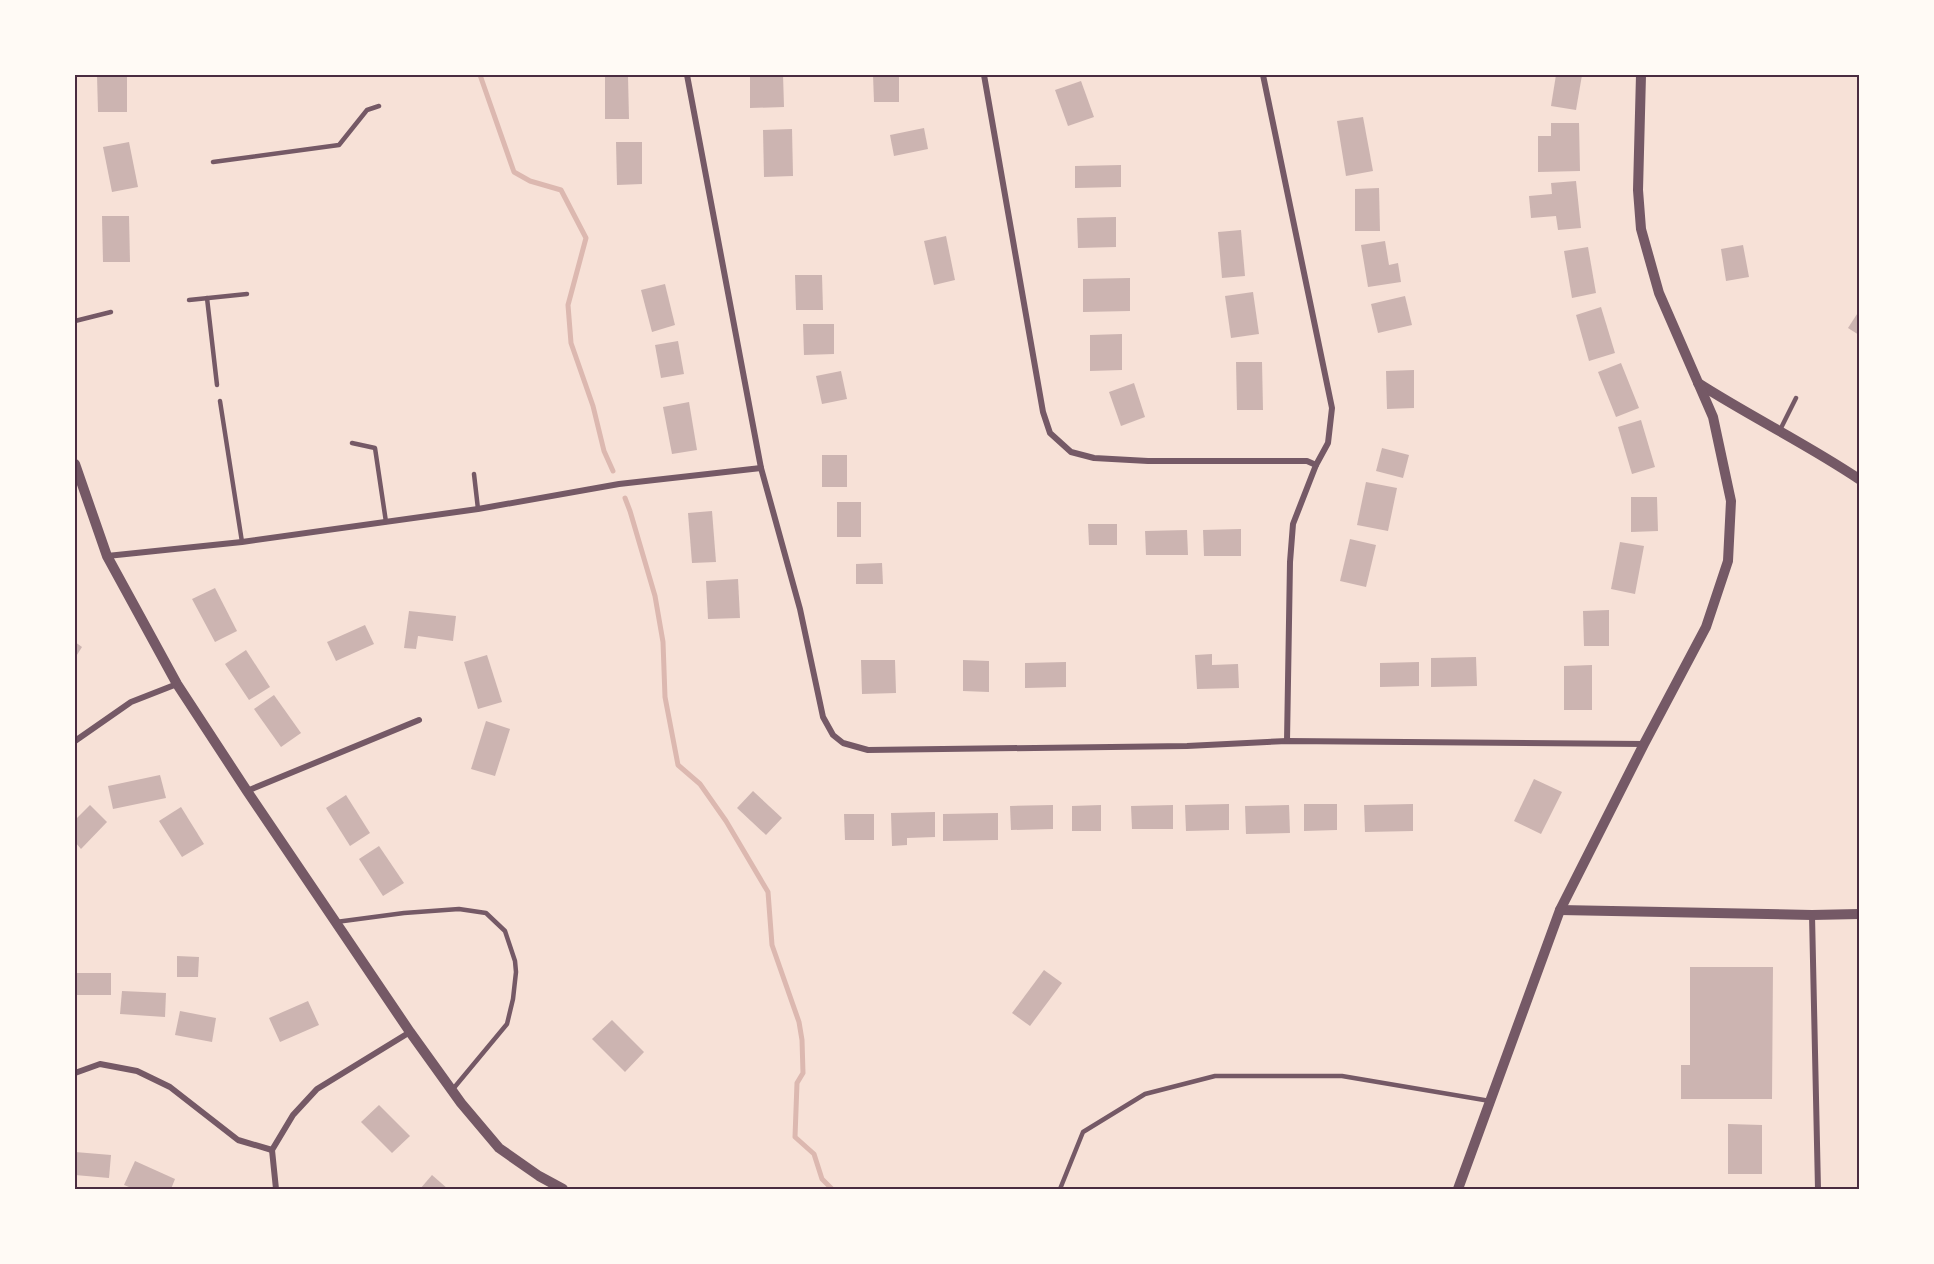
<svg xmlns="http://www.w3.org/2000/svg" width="1934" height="1264" font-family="'Alegreya Sans',sans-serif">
<rect width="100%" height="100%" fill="#f7e1d7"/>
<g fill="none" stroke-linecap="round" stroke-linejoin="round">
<g stroke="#dcb8b0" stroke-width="5">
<path d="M480,75L514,172L530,181L561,190L586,238L568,305L571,343L593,406L604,451L613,471"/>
<path d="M625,498L630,511L655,596L663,642L665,697L678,765L700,784L726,821L768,892L772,945L799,1022L802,1040L803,1073L797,1083L795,1137L814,1154L822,1179L832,1189"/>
</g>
</g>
<g fill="#ccb4b1">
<path d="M97,75H127V112H98Z"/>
<path d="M750,75H783L784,107L750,108Z"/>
<path d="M873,75H899V102H874Z"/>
<path d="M1556,75H1582L1576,110L1551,106Z"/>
<path d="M605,76H628L629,119H605Z"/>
<path d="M1081,81L1094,117L1068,126L1055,90Z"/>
<path d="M1363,117L1373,171L1346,176L1337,121Z"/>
<path d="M1551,123H1579L1580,171L1538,172V136H1551Z"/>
<path d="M924,128L928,149L894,156L890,135Z"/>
<path d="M792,129L793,176L764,177L763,130Z"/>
<path d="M129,142L138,187L112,192L103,147Z"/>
<path d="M616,142H642V184L617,185Z"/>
<path d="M1121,165V187L1075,188V166Z"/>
<path d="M1576,181L1581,228L1558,230L1556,216L1531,218L1529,196L1552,194L1551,183Z"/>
<path d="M1379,188L1380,231H1355V189Z"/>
<path d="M102,216H129L130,262H103Z"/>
<path d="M1116,217V247L1078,248L1077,218Z"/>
<path d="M1241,230L1245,276L1222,278L1218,232Z"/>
<path d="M946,236L955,280L934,285L924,241Z"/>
<path d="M1385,241L1389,265L1398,263L1401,282L1368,287L1361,245Z"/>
<path d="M1743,245L1749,277L1726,281L1721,249Z"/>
<path d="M1588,247L1596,293L1572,298L1564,251Z"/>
<path d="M795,275H822L823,310H796Z"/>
<path d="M1130,278V311L1083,312V279Z"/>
<path d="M665,284L675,325L652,332L641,290Z"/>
<path d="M1253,292L1259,334L1231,338L1225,296Z"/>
<path d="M1405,296L1412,325L1378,333L1371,304Z"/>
<path d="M1601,307L1615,353L1589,361L1576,315Z"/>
<path d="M1859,311V335L1848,328Z"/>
<path d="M803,324H834V354L804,355Z"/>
<path d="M1122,334V370L1090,371V335Z"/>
<path d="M678,341L684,374L661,378L655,345Z"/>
<path d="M1236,362H1262L1263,410H1237Z"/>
<path d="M1621,363L1639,408L1616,417L1598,372Z"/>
<path d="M1414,370V408L1387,409L1386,371Z"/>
<path d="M841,371L847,399L822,404L816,376Z"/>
<path d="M1134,383L1145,417L1121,426L1109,392Z"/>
<path d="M689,402L697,450L672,454L663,407Z"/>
<path d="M1641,420L1655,467L1632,474L1618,427Z"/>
<path d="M1382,448L1409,455L1403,478L1376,471Z"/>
<rect x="822" y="455" width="25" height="32"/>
<path d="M1366,482L1397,488L1388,531L1357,525Z"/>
<path d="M1631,497H1657L1658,531L1631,532Z"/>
<rect x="837" y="502" width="24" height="35"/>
<path d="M712,511L716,562L692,563L688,513Z"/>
<path d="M1088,524H1117V545H1089Z"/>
<path d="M1241,529V556H1204L1203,530Z"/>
<path d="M1187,530L1188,555H1146L1145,531Z"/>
<path d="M1350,539L1376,545L1366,587L1340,581Z"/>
<path d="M1620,542L1644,546L1635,594L1611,589Z"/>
<path d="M882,563L883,584H856V564Z"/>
<path d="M738,579L740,618L708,619L706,581Z"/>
<path d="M215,588L237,631L215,642L192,599Z"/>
<path d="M1609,610V646H1584L1583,611Z"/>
<path d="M409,611L456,616L453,641L418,636L416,649L404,648Z"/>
<path d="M365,625L374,644L336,661L327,642Z"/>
<path d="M75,642L82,647L75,658Z"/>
<path d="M246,650L270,687L249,700L225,664Z"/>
<path d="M1212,654V665L1238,664L1239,688L1197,689L1195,655Z"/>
<path d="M487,655L502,702L478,709L464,662Z"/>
<path d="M1476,657L1477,686L1431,687V658Z"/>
<path d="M861,660H895L896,693L862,694Z"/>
<path d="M963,660L989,661V692L963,691Z"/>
<path d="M1066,662V687L1025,688V663Z"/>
<path d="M1419,662V686L1380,687V663Z"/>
<path d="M1592,665V710H1564V666Z"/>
<path d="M274,695L301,733L281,747L254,709Z"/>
<path d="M486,721L510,729L495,776L471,769Z"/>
<path d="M160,775L166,798L113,809L108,786Z"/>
<path d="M1534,779L1562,792L1541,834L1514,821Z"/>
<path d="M753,791L782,818L766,835L737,808Z"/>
<path d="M346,795L370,833L350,846L326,808Z"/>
<path d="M1229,804V830L1186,831L1185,805Z"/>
<path d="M1304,804H1337V830L1304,831Z"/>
<path d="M1413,804V831L1365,832L1364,805Z"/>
<path d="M90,805L107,822L81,849L75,842V820Z"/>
<path d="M1053,805V829L1011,830L1010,806Z"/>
<path d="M1101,805V831H1072V806Z"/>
<path d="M1173,805V829H1132L1131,806Z"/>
<path d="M1289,805L1290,833L1246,834L1245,806Z"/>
<path d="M181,807L204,844L182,857L159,821Z"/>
<path d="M935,812V837L907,838V845L892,846L891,813Z"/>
<path d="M998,813V840L943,841V814Z"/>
<path d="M844,814H874V840H845Z"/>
<path d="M379,846L404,883L383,896L359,859Z"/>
<path d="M177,956L199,957L198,977H177Z"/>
<path d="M1690,967H1773L1772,1099H1681V1065H1690Z"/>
<path d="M1044,970L1062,983L1030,1026L1012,1013Z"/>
<rect x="75" y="973" width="36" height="22"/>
<path d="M122,991L166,993L165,1017L120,1014Z"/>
<path d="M308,1001L319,1025L280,1042L269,1018Z"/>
<path d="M180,1011L216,1018L212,1042L175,1035Z"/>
<path d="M612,1020L644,1052L625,1072L592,1039Z"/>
<path d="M379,1105L410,1136L392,1153L361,1122Z"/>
<path d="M1728,1124L1762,1125V1174H1728Z"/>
<path d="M75,1152L111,1155L109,1178L75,1175Z"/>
<path d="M135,1161L175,1179L171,1189H134L124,1185Z"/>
<path d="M432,1175L448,1189H420Z"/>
</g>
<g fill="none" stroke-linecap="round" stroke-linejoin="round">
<g stroke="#755966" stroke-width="4.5">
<path d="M213,162L339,145L367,110L379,106"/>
<path d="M207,298L217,385"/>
<path d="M189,300L247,294"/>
<path d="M75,321L111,312"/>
<path d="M220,401L242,542"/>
<path d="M1780,430L1796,398"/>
<path d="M352,443L375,448L386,522"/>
<path d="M474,474L478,509"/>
<path d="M336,922L404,913L459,909L486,913L505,931L515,961L516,972L513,999L507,1024L453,1089"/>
<path d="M1060,1189L1083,1132L1145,1094L1215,1076H1342L1490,1101"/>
</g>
<g stroke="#755966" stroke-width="6">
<path d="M687,75L761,468L800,609L823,717L833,735L843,743L868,750L1187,746L1287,741L1644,744"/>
<path d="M984,75L1043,412L1050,433L1071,452L1094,458L1148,461H1307L1316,465"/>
<path d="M1263,75L1332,408L1328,443L1316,465L1293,524L1290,562L1287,741"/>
<path d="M107,556L242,542L478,509L619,484L761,468"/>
<path d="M75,741L131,702L177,684"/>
<path d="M247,791L419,720"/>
<path d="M1812,915L1818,1189"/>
<path d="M75,1073L100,1064L137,1071L170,1087L238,1140L272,1150"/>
<path d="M276,1189L272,1150L293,1115L317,1089L410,1032"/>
</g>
<g stroke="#755966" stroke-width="10">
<path d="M1698,383C1751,417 1807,444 1859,479"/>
<path d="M75,464L107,556L177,684L247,791L410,1032L461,1103L499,1148L539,1176L563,1189"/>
<path d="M1560,910L1812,915L1859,914"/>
<path d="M1458,1189L1560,910L1644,744L1706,627L1728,561L1731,501L1713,417L1659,293L1641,229L1638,190L1641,75"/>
</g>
</g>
<rect width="1934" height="1264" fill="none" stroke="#fffaf5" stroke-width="153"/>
<rect x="76" y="76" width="1782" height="1112" fill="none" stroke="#4a2c40" stroke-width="2"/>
</svg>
